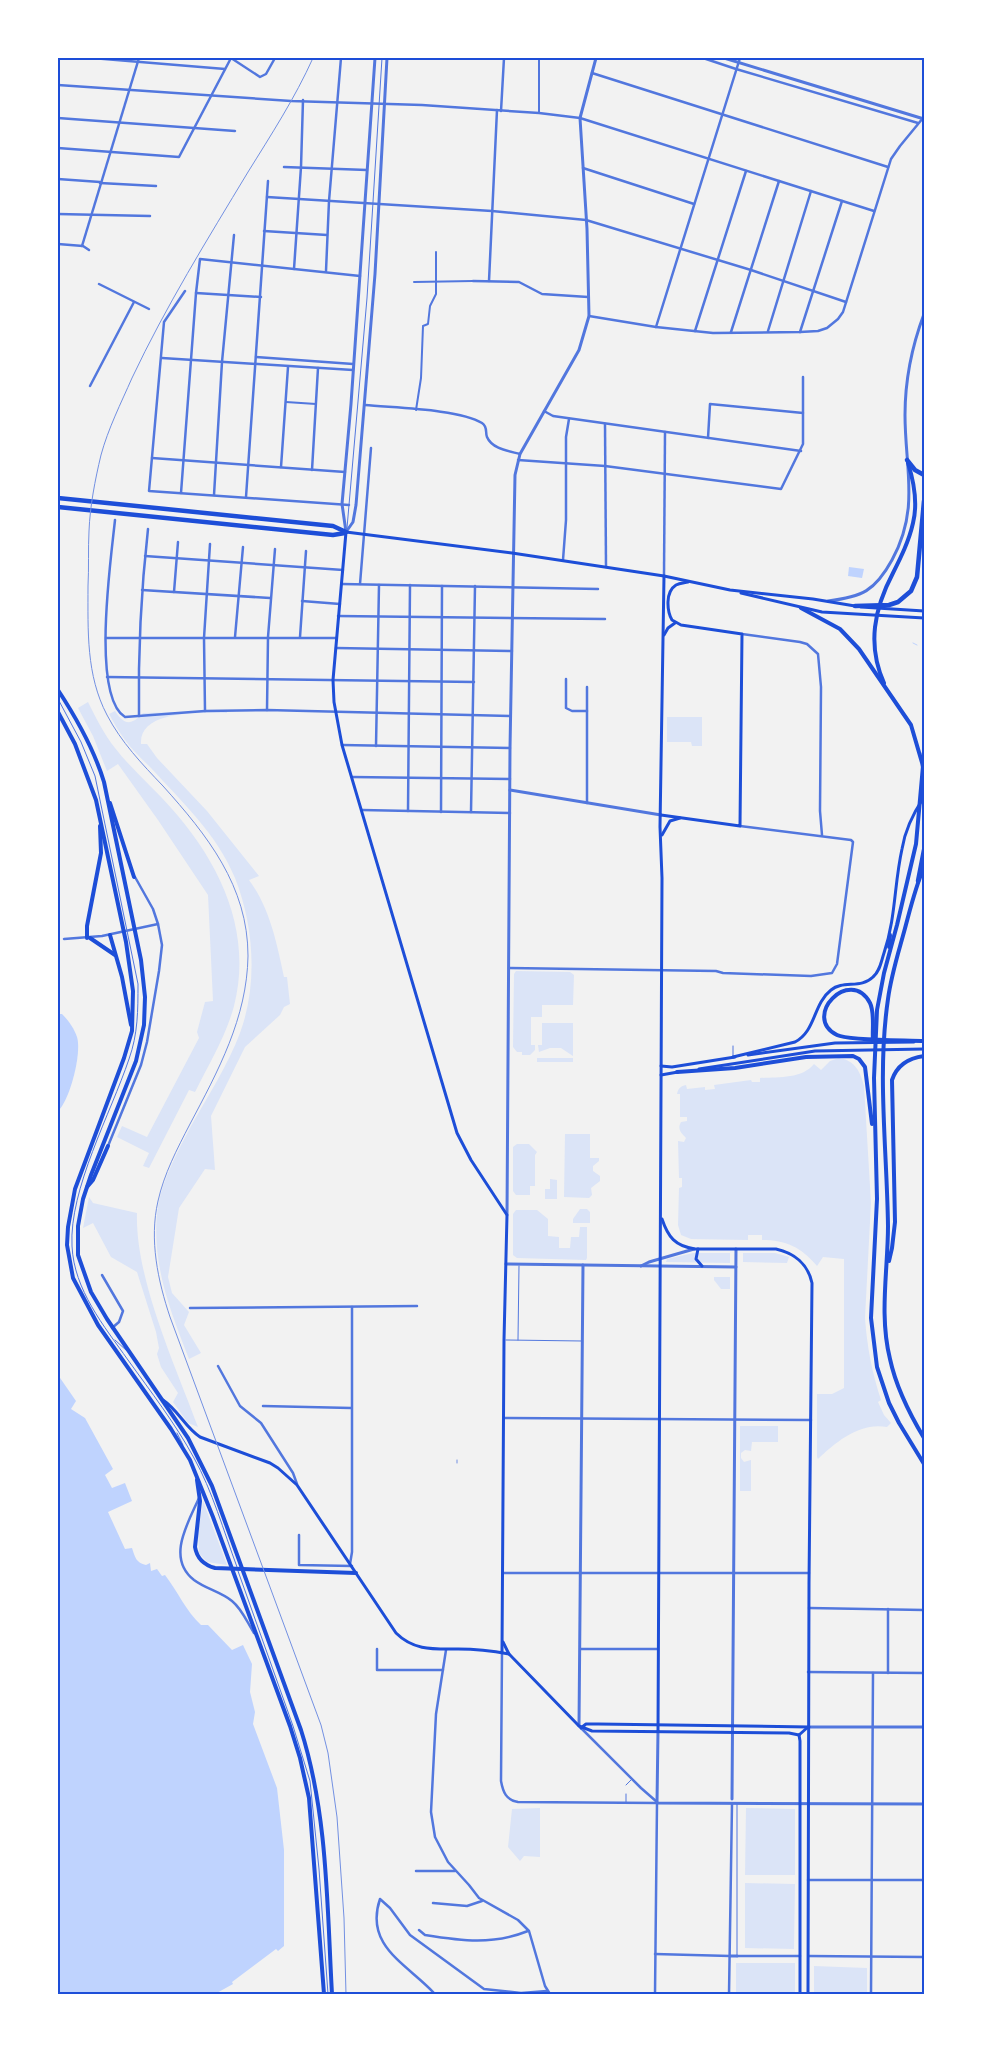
<svg xmlns="http://www.w3.org/2000/svg" width="982" height="2052" font-family="Roboto,sans-serif">
<rect width="100%" height="100%" fill="#f2f2f2"/>
<g fill="#dbe4f7">
<path d="M88,702C96,718 104,734 115,748C132,770 154,788 172,809C220,863 253,932 234,1006C226,1036 209,1064 195,1092L189,1090L149,1168L143,1166L149,1153L117,1137L122,1126L147,1137L199,1038L197,1032L205,1002L213,1001L208,895L158,820L118,764L107,771L93,736L78,708Z"/>
<path d="M115,711C124,725 131,726 143,713L227,711V713C204,713 139,709 141,744H147L157,758L207,811L259,876L249,880C270,908 277,944 284,977H287L290,1004L284,1007L280,1015L245,1047L211,1116L215,1170L205,1169L179,1208L168,1277L172,1293L189,1312L184,1325L201,1353L189,1359C170,1310 150,1261 158,1206C163,1178 178,1151 191,1126C208,1096 228,1065 240,1033C258,984 254,926 235,878C217,834 182,802 151,768C142,759 132,750 125,740C119,732 114,723 109,714Z"/>
<path d="M667,717H702V746H692L691,742H667Z"/>
<path d="M516,971L570,972L574,975L573,1005H542V1017H531V1045H535V1050L530,1055H522V1052H517L513,1047L514,974Z"/>
<path d="M542,1023H573V1056L561,1048H550L539,1052L538,1045H542Z"/>
<rect x="537" y="1058" width="36" height="4"/>
<path d="M839,1058C855,1060 861,1073 864,1086L871,1203L865,1318C867,1347 872,1372 881,1400L878,1402L884,1415L891,1423L887,1427C860,1422 837,1441 818,1459L817,1457V1394H832L844,1388V1259L823,1257L817,1266C801,1247 786,1240 762,1240V1235H748V1240L691,1239L681,1235L678,1225L679,1188L682,1187V1178H679L678,1141L684,1142L686,1138C681,1133 677,1129 681,1122L687,1121V1117H680V1094H677C678,1088 681,1086 686,1085L687,1089L705,1087V1090L715,1089L714,1085L751,1080L752,1082H760V1078C778,1077 802,1079 814,1064L821,1070L830,1061Z"/>
<path d="M565,1134H590V1158H599V1161L593,1166V1171L600,1176V1181L591,1188L592,1195L589,1198L564,1197Z"/>
<path d="M517,1144H529L537,1152L535,1155V1186H530V1195H516L513,1191V1147Z"/>
<path d="M550,1179L557,1180V1199H545V1189H550Z"/>
<path d="M89,1197L93,1203L137,1213C135,1278 175,1365 198,1427L188,1423L173,1402L178,1393L161,1367L157,1354L159,1348L156,1332L137,1272L111,1257L93,1223L83,1228Z"/>
<path d="M580,1209H587L590,1212V1223H573V1219Z"/>
<path d="M516,1210H537L548,1219V1236L559,1237V1248H570L571,1237H579L580,1227H587V1258L586,1260L517,1258L513,1255V1214Z"/>
<path d="M693,1253H730V1263L666,1262L667,1259Z"/>
<path d="M743,1253H775L789,1257L787,1263L743,1262Z"/>
<path d="M714,1277H730V1289H721L714,1280Z"/>
<path d="M740,1426H778V1442H752L751,1451L745,1450L741,1453V1458L744,1462L751,1460V1491H740Z"/>
<path d="M203,1501L227,1565L207,1562L199,1553L198,1533Z"/>
<path d="M540,1808V1857L524,1856L520,1861L508,1847L512,1809Z"/>
<path d="M746,1808L795,1809V1875H745Z"/>
<path d="M745,1883L795,1884L794,1949L745,1948Z"/>
<rect x="736" y="1963" width="59" height="31"/>
<path d="M814,1966L867,1968V1994H814Z"/>
</g>
<g fill="#bfd3fe">
<path d="M849,567L864,569L862,578L848,576Z"/>
<path d="M58,1014H62C68,1020 74,1028 77,1037C82,1053 70,1100 58,1111Z"/>
<path d="M58,1375L76,1401L71,1409L85,1418L113,1469L105,1475L112,1488L125,1483L132,1501L108,1512L125,1549L132,1548C135,1557 136,1563 146,1565L150,1563L151,1571L157,1569L162,1576L165,1575C178,1592 186,1611 201,1625H208L232,1650L243,1645L252,1664L250,1692L255,1712L253,1724L277,1788L284,1850V1946L278,1951L276,1949L232,1982L233,1984L215,1994H58Z"/>
</g>
<g fill="none" stroke-linecap="round" stroke-linejoin="round">
<path stroke="#bfd3fe" stroke-width="1" d="M913,643L917,645"/>
<g stroke="#5277de" stroke-width="1">
<path d="M347,528L367,298L382,58"/>
<path d="M58,699L81,742L95,776L138,984C138,1010 138,1034 129,1059C111,1113 69,1189 72,1246C74,1290 104,1326 128,1360C151,1392 175,1423 194,1458C212,1490 224,1532 237,1567"/>
<path d="M733,1046V1056"/>
<path d="M115,1340L127,1351"/>
<path d="M506,1340L582,1341"/>
<path d="M518,1340L519,1266"/>
<path d="M177,1433L183,1445"/>
<path d="M238,1571L293,1726L310,1781L319,1869L328,1994"/>
<path d="M626,1785L631,1780"/>
<path d="M626,1802V1794"/>
<path d="M737,1955V1804"/>
</g>
<g stroke="#5277de" stroke-width="2">
<path d="M539,113V58"/>
<path d="M414,282L473,281"/>
<path d="M286,402L316,404"/>
<path d="M416,410L421,378L423,326L428,324L430,306L436,294V252"/>
</g>
<g stroke="#5277de" stroke-width="2.5">
<path d="M92,58L225,69"/>
<path d="M231,58L260,77L266,74L275,58"/>
<path d="M703,58L736,69L918,123"/>
<path d="M592,73L888,167"/>
<path d="M58,85L291,101L422,105L539,113L580,118L874,211"/>
<path d="M501,111L504,58"/>
<path d="M58,118L235,131"/>
<path d="M58,148L179,157L231,58"/>
<path d="M284,167L367,170"/>
<path d="M583,168L694,204"/>
<path d="M58,179L100,182"/>
<path d="M100,183L156,186"/>
<path d="M267,197L492,211L586,220L751,270L846,302"/>
<path d="M58,214L150,216"/>
<path d="M264,231L327,235"/>
<path d="M58,244L83,246L89,250"/>
<path d="M82,246L139,58"/>
<path d="M294,269L301,167L303,100"/>
<path d="M326,271L329,201L341,58"/>
<path d="M473,281L519,282L542,294L588,297"/>
<path d="M489,281L497,110"/>
<path d="M99,284L149,309"/>
<path d="M185,291L164,322L149,491L349,505"/>
<path d="M196,293L261,297"/>
<path d="M589,316L656,327L713,333L800,332L818,331L827,328L838,319L843,312L891,159L900,146L923,118"/>
<path d="M656,327L740,58"/>
<path d="M695,331L746,171"/>
<path d="M768,331L811,191"/>
<path d="M731,332L779,181"/>
<path d="M800,332L842,201"/>
<path d="M256,357L353,364"/>
<path d="M162,358L353,370"/>
<path d="M90,386L134,302"/>
<path d="M365,405C394,408 459,409 482,423C488,427 485,432 487,437C492,449 509,451 520,454"/>
<path d="M544,411L553,416L801,451"/>
<path d="M605,424L606,567"/>
<path d="M708,438L710,404L803,413"/>
<path d="M152,458L345,472"/>
<path d="M518,460L605,466L781,489L803,444V377"/>
<path d="M281,467L288,367"/>
<path d="M312,470L318,368"/>
<path d="M181,493L196,293L200,259L360,276"/>
<path d="M214,495L222,362L234,235"/>
<path d="M246,497L268,181"/>
<path d="M115,520C111,559 91,696 125,717L205,711L267,710L510,716"/>
<path d="M145,556L343,570"/>
<path d="M563,560L566,520V437L569,419"/>
<path d="M664,575L665,432"/>
<path d="M342,584L598,589"/>
<path d="M360,584L371,448"/>
<path d="M142,590L270,598"/>
<path d="M174,592L178,542"/>
<path d="M302,601L340,604"/>
<path d="M338,616L605,619"/>
<path d="M742,634L800,642L807,644L818,654L821,687L820,811L822,835"/>
<path d="M235,637L243,547"/>
<path d="M300,637L306,551"/>
<path d="M106,638H336"/>
<path d="M336,648L512,651"/>
<path d="M107,677L474,682"/>
<path d="M566,679V708L572,711H587"/>
<path d="M267,710L268,637L275,549"/>
<path d="M205,711L204,638L210,544"/>
<path d="M139,716C138,653 141,591 148,529"/>
<path d="M342,745L510,748"/>
<path d="M376,746L379,585"/>
<path d="M352,777L510,779"/>
<path d="M587,803V687"/>
<path d="M362,810L510,813"/>
<path d="M408,811L410,585"/>
<path d="M441,812L442,586"/>
<path d="M471,812L475,586"/>
<path d="M64,939L102,936L158,924"/>
<path d="M509,968L716,971L723,973L811,976L832,973L837,964L853,842L851,840L740,826"/>
<path d="M108,1146L141,1065L147,1042L159,971L162,945L158,924L153,909L135,877"/>
<path d="M102,1275L123,1311L119,1322L112,1328"/>
<path d="M190,1308L417,1306"/>
<path d="M218,1366L240,1406L261,1423L293,1473L297,1484"/>
<path d="M263,1406L351,1408"/>
<path d="M504,1418L811,1420"/>
<path d="M199,1498C188,1523 166,1558 194,1580C206,1589 221,1592 232,1601C242,1609 247,1622 254,1633"/>
<path d="M299,1535V1565L352,1566"/>
<path d="M350,1564L352,1552V1307"/>
<path d="M503,1573H809"/>
<path d="M809,1608L924,1610"/>
<path d="M377,1649V1670H443"/>
<path d="M581,1649H658"/>
<path d="M446,1650L436,1714L431,1812L435,1837L448,1862L469,1885L479,1898L518,1920L529,1931L545,1986L550,1994"/>
<path d="M502,1652L501,1781C503,1792 506,1800 518,1802L657,1803"/>
<path d="M808,1672L924,1673"/>
<path d="M888,1673V1609"/>
<path d="M581,1728L641,1788L657,1802"/>
<path d="M416,1871H455"/>
<path d="M808,1880H924"/>
<path d="M433,1903L467,1906L482,1901"/>
<path d="M419,1930L425,1935C462,1941 493,1945 528,1931"/>
<path d="M655,1954L730,1956"/>
<path d="M737,1956H800"/>
<path d="M809,1956L924,1957"/>
<path d="M434,1993C407,1964 364,1946 380,1899L390,1908L410,1935L484,1989L521,1993L547,1991"/>
<path d="M655,1994L657,1803"/>
<path d="M729,1994L732,1804"/>
<path d="M871,1994L873,1673"/>
<path d="M924,1994V1973"/>
</g>
<g stroke="#5277de" stroke-width="3">
<path d="M724,58L924,119"/>
<path d="M346,532L353,522L356,505L375,274L387,58"/>
<path d="M346,532L342,504L351,404L375,58"/>
<path d="M828,601C862,597 875,591 892,560C920,509 905,469 905,415C905,380 912,346 924,314"/>
<path d="M510,790L661,815"/>
<path d="M507,1215L510,748L515,475L520,454L579,350L589,316L587,229L580,118L596,58"/>
<path d="M506,1264L736,1267"/>
<path d="M641,1266L649,1262L694,1249"/>
<path d="M579,1726L583,1265"/>
<path d="M809,1727H924"/>
<path d="M658,1731L657,1803L924,1804"/>
<path d="M732,1799L736,1249"/>
<path d="M730,1956H737"/>
</g>
<g stroke="#1d4ed8" stroke-width="3">
<path d="M741,593L822,612L924,618"/>
<path d="M861,607L924,611"/>
<path d="M664,635L668,628L675,623"/>
<path d="M661,815L740,826L742,634L681,625L672,620C667,611 665,592 676,585C680,583 684,583 688,582"/>
<path d="M662,835L670,821L680,818"/>
<path d="M748,1055L835,1043L914,1042"/>
<path d="M733,1057L795,1042C816,1031 813,1004 831,990C843,980 861,989 873,977C880,971 881,962 884,953C896,917 894,885 902,849C905,830 914,812 924,797"/>
<path d="M661,1066L672,1067L735,1057"/>
<path d="M699,1069L815,1051L924,1049"/>
<path d="M661,1075L678,1072"/>
<path d="M662,1219C668,1237 675,1246 695,1249H776C794,1253 808,1264 812,1283L809,1584L808,1994"/>
<path d="M698,1249L696,1259L702,1266"/>
<path d="M163,1400C178,1410 185,1427 200,1437L270,1463L278,1468L297,1485L396,1633C414,1651 434,1649 458,1649C475,1649 493,1651 509,1654"/>
<path d="M503,1642L509,1654L579,1726L592,1731L789,1733L799,1735"/>
<path d="M502,1652L504,1340L507,1215L471,1160L457,1133L342,745L334,702L333,680L346,532L512,553L664,576L730,590L813,599L855,606"/>
<path d="M581,1728L586,1724H598L809,1727"/>
<path d="M658,1731L662,878L660,827L664,576"/>
<path d="M799,1735L800,1741V1994"/>
<path d="M799,1735L808,1727"/>
</g>
<g stroke="#1d4ed8" stroke-width="4">
<path d="M58,690C77,719 94,749 104,782L141,960L145,997L144,1025L136,1061L91,1175L83,1199L78,1226V1255L91,1292L107,1319L188,1438L212,1486L301,1730C328,1815 327,1907 332,1994"/>
<path d="M58,712L75,744L96,800L126,942L133,991L132,1031L124,1058L75,1189L68,1227L67,1245L73,1278L98,1325L171,1429L190,1460L213,1517L290,1726L300,1758L309,1798L324,1994"/>
<path d="M110,803L134,877"/>
<path d="M110,935L122,977L131,1025"/>
<path d="M87,938V926L101,853L100,826"/>
<path d="M90,938L115,955"/>
<path d="M87,1187L93,1180L108,1146"/>
<path d="M197,1480L200,1501L195,1547C197,1559 204,1565 215,1568L356,1573"/>
</g>
<g stroke="#1d4ed8" stroke-width="4">
<path d="M801,608L840,629L859,649L911,725L923,766L916,844L897,925L884,973L877,1010L874,1078L877,1199L871,1318L877,1367L889,1403L899,1423L924,1464"/>
<path d="M884,683C867,645 874,609 893,573C901,557 909,541 913,523C918,503 914,482 908,463"/>
<path d="M924,867C915,888 910,910 904,932C898,954 891,976 888,999C877,1074 887,1150 888,1226C888,1270 879,1315 890,1359C896,1387 909,1413 924,1438"/>
<path d="M889,947L890,935"/>
<path d="M873,1041C872,1030 875,1013 870,1003C850,966 801,1017 837,1035C849,1041 907,1040 924,1041"/>
<path d="M677,1072L735,1068L806,1057L853,1056L859,1059L865,1067L872,1124"/>
<path d="M889,1261L892,1248L895,1222L892,1080C897,1065 909,1058 924,1056"/>
</g>
<g stroke="#1d4ed8" stroke-width="4.5">
<path d="M907,460L915,470L924,475"/>
<path d="M58,498L333,526L346,532"/>
<path d="M58,507L333,535L345,533"/>
<path d="M855,606L889,605L898,602L911,591L917,577L924,501"/>
<path d="M923,766L924,753"/>
<path d="M918,881L924,850"/>
</g>
<g stroke="#7290e2" stroke-width="1">
<path d="M313,58C295,98 271,135 248,172C207,240 166,306 132,378C121,403 108,429 101,455C95,480 90,506 89,531C88,549 89,568 88,586C88,631 86,675 107,715C121,742 142,764 163,786C207,835 248,886 248,956C247,1018 218,1071 190,1124C177,1149 164,1174 158,1201C149,1240 158,1281 170,1317L277,1606L321,1725L328,1753L337,1817L344,1918L346,1994"/>
<path d="M457,1463V1460"/>
</g>
</g>
<rect width="982" height="2052" fill="none" stroke="#ffffff" stroke-width="118"/>
<rect x="59" y="59" width="864" height="1934" fill="none" stroke="#1d4ed8" stroke-width="2"/>
</svg>
